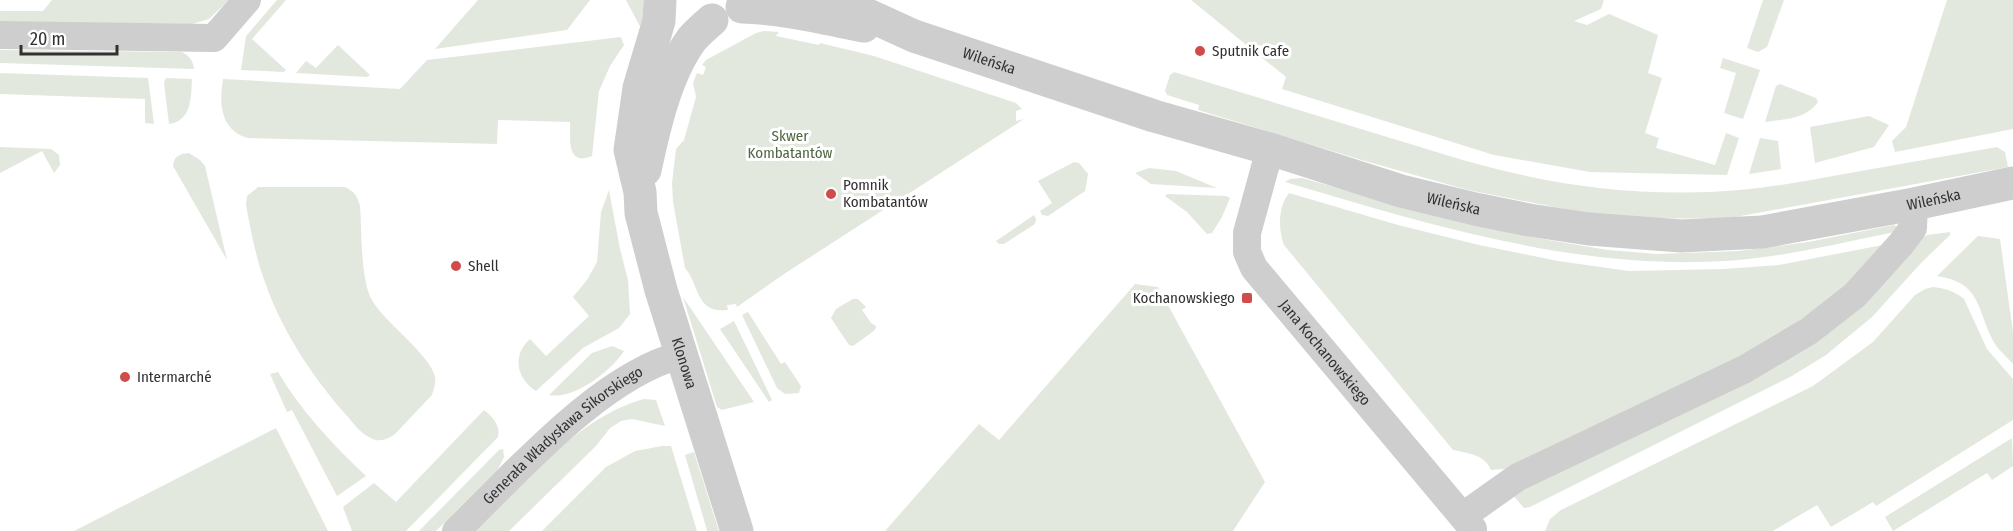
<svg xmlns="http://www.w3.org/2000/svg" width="2013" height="531" font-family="'Fira Sans Condensed',sans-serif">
<rect width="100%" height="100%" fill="#fff"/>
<g fill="#e3e8de">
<path d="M52,0H229L209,19L192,24L0,22V11H43Z"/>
<path d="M277,0H286L252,39L286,70L284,72L241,70L246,36Z"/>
<path d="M478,0H590L567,30L435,49Z"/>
<path d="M626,0H643L644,34Z"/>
<path d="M1191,0H1604L1601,9L1574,21L1587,25L1609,14L1658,35L1648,73L1662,78L1645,133L1659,138L1656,148L1715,165L1726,133L1739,138L1727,175L1590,172L1494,155L1282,89L1286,77Z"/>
<path d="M1763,0H1784L1767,47L1758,52L1747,48Z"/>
<path d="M1947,0H2013V129L1895,152L1892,141L1906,127Z"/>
<path d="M764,31L779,32L776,36L819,45L820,43L874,56L1016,103L1022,109L1016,111V121L1024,119L781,276L737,307L736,304L727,305L728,310C695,314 700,285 685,268L673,202L672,183L676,149L684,140L696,97L693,83L697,73L703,75L706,67L702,65L706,60L756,33Z"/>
<path d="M621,37L624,45L610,66L599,91L592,156C565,167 571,136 570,122L498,120L497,144L248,138C220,130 219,103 223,79L400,89L427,60Z"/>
<path d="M338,45L370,75L367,77L296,73L306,61L316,68Z"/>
<path d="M0,50L182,52C189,56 193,60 194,69L0,63Z"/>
<path d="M1723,58L1760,70L1743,119L1724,113L1736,73L1720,68Z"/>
<path d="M1174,72L1466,161C1549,184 1622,195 1709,192C1754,191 1799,182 1844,174C1895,165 1946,156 1997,147L2005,152L2008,167L1730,218L1632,219L1575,211L1468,190L1365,161L1198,110L1199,105L1167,95L1165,91L1170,75Z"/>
<path d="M0,73L148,78L154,124L145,123V99L0,94Z"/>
<path d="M166,78L192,79C191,97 192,121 169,124L164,83Z"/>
<path d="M1780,84L1816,98L1818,102C1805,120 1784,119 1765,122L1776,86Z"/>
<path d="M1869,116L1889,125L1874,147L1815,163L1810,127Z"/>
<path d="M1760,138L1778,141L1781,169L1749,174Z"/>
<path d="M0,147L51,149L59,155L60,165L54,173L42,151L0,173Z"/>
<path d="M189,153L200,160L205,166L227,260L173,166C174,156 179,154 189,153Z"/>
<path d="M1074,162L1079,163L1088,174L1085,191L1048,216L1042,215L1040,211L1052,203L1038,181Z"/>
<path d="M1149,168L1176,171L1217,188L1151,184L1135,173Z"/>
<path d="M1302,178L1443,217L1531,237L1608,250L1657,254L1739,251L1808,242L1894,225L1901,229L1890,233C1835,244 1780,258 1725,261C1574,270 1427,224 1285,182L1290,179Z"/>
<path d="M258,187H345C355,192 357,196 360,206C362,230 360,282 373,302C386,323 431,356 435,377C436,383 434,389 432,395L394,435C386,440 378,443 369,437C361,433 354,425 349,418C315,381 283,333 266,285C256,259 251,232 246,205L247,196Z"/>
<path d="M609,190L620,249L628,280L630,314L619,328L583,348L536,391C516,378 512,355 530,339L546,356L589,316L573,297L587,280L597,262L601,212Z"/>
<path d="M1289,193L1398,225L1479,245L1558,261L1629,271L1724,269L1779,265L1888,244L1850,291L1797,328L1515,468L1491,470C1485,455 1468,453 1453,450L1284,245C1278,229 1278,207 1289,193Z"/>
<path d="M1167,194L1226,196L1230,198L1222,217L1212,233L1207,234L1187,212L1165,196Z"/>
<path d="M1034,215L1036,219L1035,224L1004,244H999L996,241Z"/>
<path d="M1950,232V235L1922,262L1872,317L1826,355L1792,376L1530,507L1524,508L1511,493L1663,416L1917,241L1927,235Z"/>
<path d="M1978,236L2000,239L2013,332V364C2006,356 1997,349 1992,339C1976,305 1980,283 1937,276Z"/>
<path d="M1135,284L1158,287L1265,482L1233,531H885L979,424L999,440Z"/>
<path d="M1933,287C1944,288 1955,291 1964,299L1987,349L2013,379V420L1876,506L1873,502L1831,527L1817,505L1773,531H1545L1550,519L1561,510L1813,386L1873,342L1915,295L1925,289Z"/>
<path d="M683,297L754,402L722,410L717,407Z"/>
<path d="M853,299H858L866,307L862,310L871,323L876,326L875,330L853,346L849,345L831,318L836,309Z"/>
<path d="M748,312L781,364L785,362L801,386L799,393L785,394L777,388L742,315Z"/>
<path d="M734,321L772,400L769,402L720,329Z"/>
<path d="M612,346L624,351C611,371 574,400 549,395L592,353Z"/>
<path d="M278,372C302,412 332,444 366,476L337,496L292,410L287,412L270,374Z"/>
<path d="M644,399L656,400L665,426L632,419L621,421L610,428L596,446L509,531H475C523,485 579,416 644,399Z"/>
<path d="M484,410C492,416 501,426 498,437L406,531H352L343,507L374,483L396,502Z"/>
<path d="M276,428L328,531H74Z"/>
<path d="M2012,438L2013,466L1992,480L1987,473L1893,531L1885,517Z"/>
<path d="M662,446H671L697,531H542L606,467L635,451Z"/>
<path d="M503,449L504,457L498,469L436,531H419L499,450Z"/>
<path d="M694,452L717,525L719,531H707L706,527L685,455Z"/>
</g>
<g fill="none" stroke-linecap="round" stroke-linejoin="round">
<g stroke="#cecece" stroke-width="28">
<path d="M0,35L214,38L247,0"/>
<path id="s1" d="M1270,149L1247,233V252L1254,268L1473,529"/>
<path d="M1463,516L1518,477L1745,369L1809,331L1855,295L1901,244L1913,228L1914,204"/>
<path id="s2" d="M456,531C515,474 601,375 681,355"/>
</g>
<g stroke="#cecece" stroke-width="33">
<path id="s3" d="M660,0L659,21L639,88L630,150L640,192L641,213L661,290L737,531"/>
<path id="s4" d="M835,0L914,36L1154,116L1270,149L1401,191L1475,209L1529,220L1589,229L1681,236L1762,232L1914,204L2013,183"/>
<path d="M742,7C783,8 823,18 864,26"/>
<path d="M645,170C654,128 666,74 692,39C698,32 705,26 712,20"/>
</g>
</g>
<g fill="#cf4c4b" stroke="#fff" stroke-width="2">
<circle cx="1200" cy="51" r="6"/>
<circle cx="831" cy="194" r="6"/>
<circle cx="456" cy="266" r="6"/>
<rect x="1241" y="292" width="12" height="12" rx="3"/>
<circle cx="125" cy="377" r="6"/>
</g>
<g text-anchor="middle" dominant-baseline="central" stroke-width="6" stroke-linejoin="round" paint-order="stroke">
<g font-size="15" fill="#313131" stroke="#fff" text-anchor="start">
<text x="1212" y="51">Sputnik Cafe</text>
<text x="843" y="185">Pomnik<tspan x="843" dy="17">Kombatantów</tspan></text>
<text x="468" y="266">Shell</text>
<text x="1235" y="298" text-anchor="end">Kochanowskiego</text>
<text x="137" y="377">Intermarché</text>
</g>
<g font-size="15" fill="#313131" stroke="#fff">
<text stroke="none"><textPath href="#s4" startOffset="166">Wileńska</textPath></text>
<text stroke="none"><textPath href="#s4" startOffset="1138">Wileńska</textPath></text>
<text stroke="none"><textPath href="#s4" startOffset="652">Wileńska</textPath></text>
<text stroke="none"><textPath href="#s1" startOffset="234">Jana Kochanowskiego</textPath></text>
<text stroke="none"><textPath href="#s3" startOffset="374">Klonowa</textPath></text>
<text stroke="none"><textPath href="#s2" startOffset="144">Generała Władysława Sikorskiego</textPath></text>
</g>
<g font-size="15" fill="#516743" stroke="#fff">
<text x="790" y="136">Skwer<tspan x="790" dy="17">Kombatantów</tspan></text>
</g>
</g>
<path d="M21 45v9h96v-9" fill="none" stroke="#313131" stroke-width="3"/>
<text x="30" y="45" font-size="18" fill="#313131" stroke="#ffffff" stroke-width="4.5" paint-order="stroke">20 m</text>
</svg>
